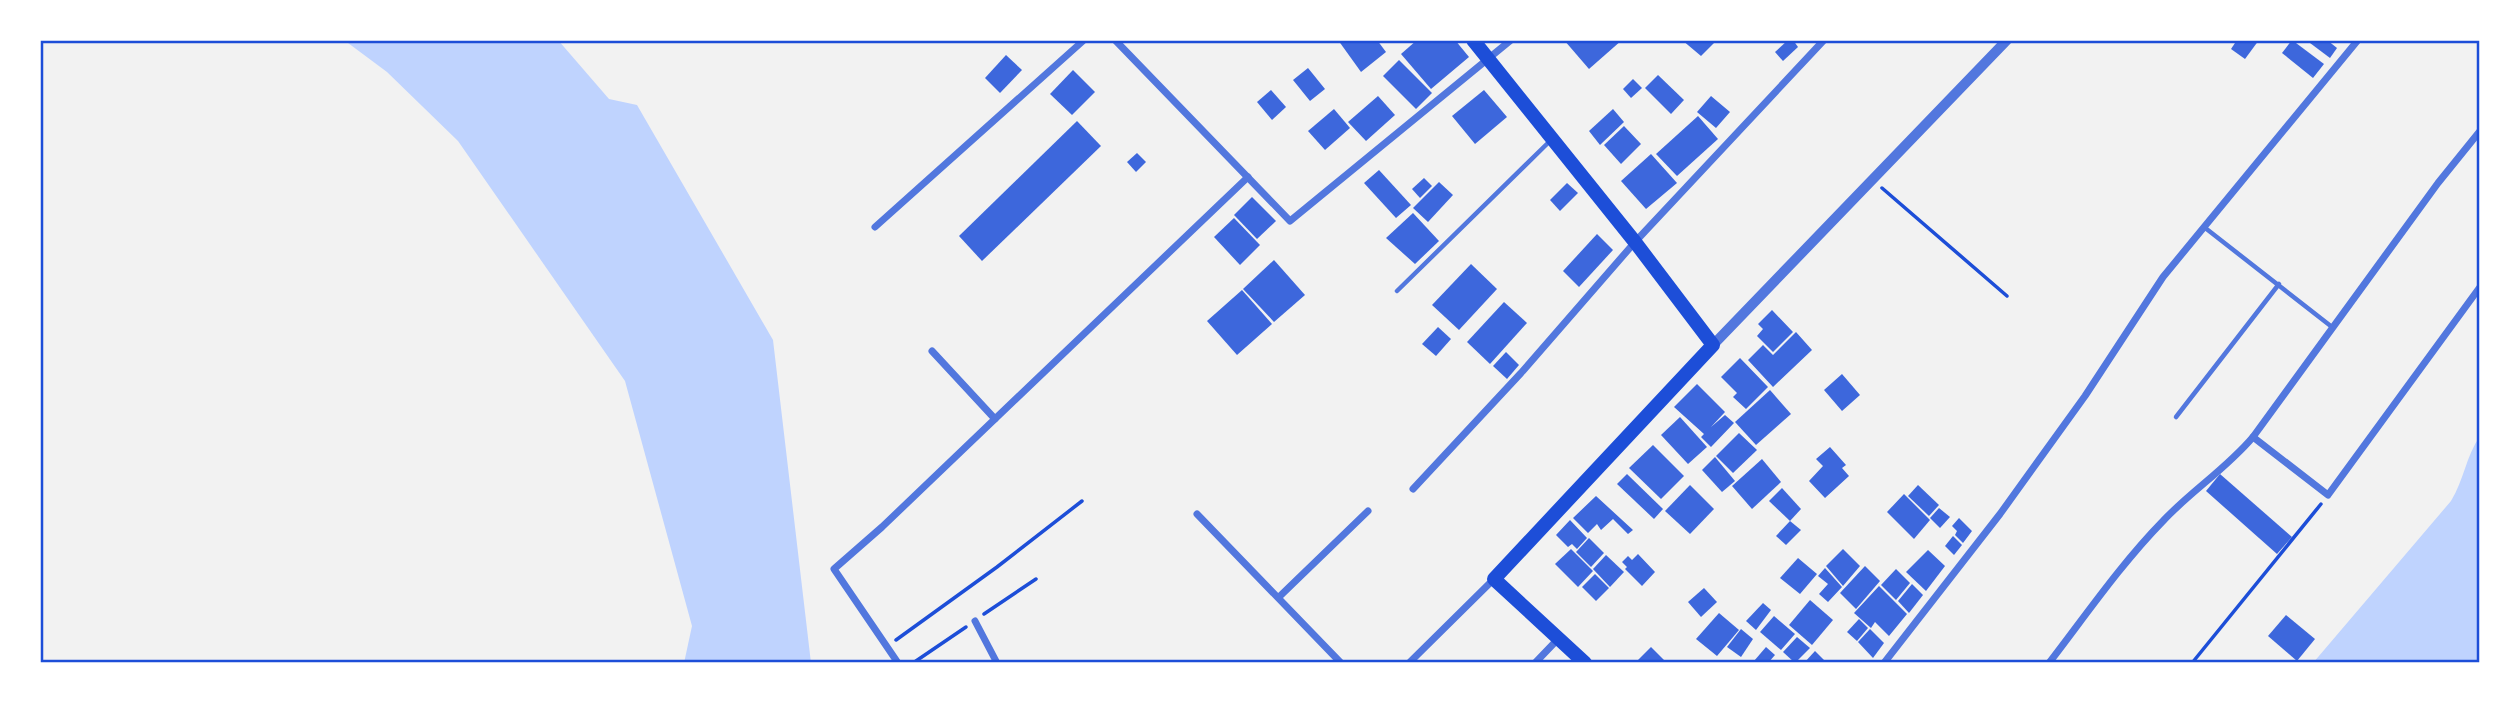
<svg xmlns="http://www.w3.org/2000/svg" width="2520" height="703" font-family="Rubik,sans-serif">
<rect width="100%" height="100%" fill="#f2f2f2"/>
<g fill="#bfd3fe">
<path d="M344,40H558L609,99L637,105L773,340L811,663H684L692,626L625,381L458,141L387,72Z"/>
<path d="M2480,436V663H2313L2451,501C2464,480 2466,456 2480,436Z"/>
</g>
<g fill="#3d67dc">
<path d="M1338,40H1377L1386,52L1361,72Z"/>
<path d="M1417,40H1455L1469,57L1431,89L1401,54Z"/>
<path d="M1564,40H1622L1589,69Z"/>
<path d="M1682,40H1711L1714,43L1701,56Z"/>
<path d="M1788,40H1793L1798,47L1783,61L1775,52Z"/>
<path d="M2237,40H2259L2245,59L2231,49Z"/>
<path d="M2292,40L2324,64L2313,78L2282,53Z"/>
<path d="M2306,40H2327L2337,48L2330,58Z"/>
<path d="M1006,55L1022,70L1000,93L985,78Z"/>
<path d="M1399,60L1432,93L1416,109L1383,76Z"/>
<path d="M1308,68L1325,89L1310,101L1293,80Z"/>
<path d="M1073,70L1095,92L1072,115L1050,94Z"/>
<path d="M1658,75L1684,100L1671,114L1645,88Z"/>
<path d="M1633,79L1642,88L1631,98L1623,89Z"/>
<path d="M1271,90L1286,107L1272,120L1257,102Z"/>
<path d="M1484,90L1507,117L1475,144L1452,116Z"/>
<path d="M1378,96L1395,115L1366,141L1348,122Z"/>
<path d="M1711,96L1730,112L1716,128L1697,112Z"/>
<path d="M1334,109L1350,128L1325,150L1308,131Z"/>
<path d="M1613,109L1624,122L1600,145L1589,131Z"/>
<path d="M1698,116L1718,139L1677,176L1656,154Z"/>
<path d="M1077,121L1101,146L982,261L959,236Z"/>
<path d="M1624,126L1641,144L1621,164L1604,145Z"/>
<path d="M1137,153L1146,162L1136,172L1127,162Z"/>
<path d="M1651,154L1677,183L1646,209L1621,181Z"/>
<path d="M1379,170L1411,205L1396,218L1364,183Z"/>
<path d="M1424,178L1432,186L1420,198L1412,189Z"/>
<path d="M1439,182L1453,195L1428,222L1413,208Z"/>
<path d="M1567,183L1578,193L1560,211L1550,200Z"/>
<path d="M1252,197L1276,221L1257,239L1234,215Z"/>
<path d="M1413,213L1439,241L1415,264L1386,238Z"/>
<path d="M1234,218L1260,245L1240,265L1214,237Z"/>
<path d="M1597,234L1613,250L1579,287L1563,271Z"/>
<path d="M1274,260L1305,295L1274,322L1243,289Z"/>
<path d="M1471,264L1497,289L1459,330L1432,305Z"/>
<path d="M1242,290L1272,324L1237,355L1207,321Z"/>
<path d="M1504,302L1527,323L1490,364L1467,342Z"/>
<path d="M1772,310L1793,332L1773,352L1757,336L1763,329L1758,324Z"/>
<path d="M1438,327L1451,339L1436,356L1422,344Z"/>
<path d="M1796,332L1812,350L1773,387L1748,360L1763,345L1773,355Z"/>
<path d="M1506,352L1519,365L1507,379L1493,366Z"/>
<path d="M1740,358L1768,387L1746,409L1733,397L1737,393L1721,377Z"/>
<path d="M1842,374L1860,395L1842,411L1824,390Z"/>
<path d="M1697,384L1725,412L1711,427L1725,415L1734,423L1711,447L1701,437L1704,434L1674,407Z"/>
<path d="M1770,390L1791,414L1756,445L1735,422Z"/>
<path d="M1680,417L1707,447L1688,464L1661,435Z"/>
<path d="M1739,433L1757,450L1733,473L1716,456Z"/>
<path d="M1653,445L1684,476L1661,499L1629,468Z"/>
<path d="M1830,447L1846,465L1842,468L1849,476L1825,498L1809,481L1823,466L1816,459Z"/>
<path d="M1715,457L1735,481L1722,492L1702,470Z"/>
<path d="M1762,459L1781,482L1752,509L1732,486Z"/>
<path d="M1627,474L1663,509L1654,519L1617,484Z"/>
<path d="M2220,474L2292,537L2277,554L2206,491Z"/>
<path d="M1690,485L1714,509L1690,534L1665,511Z"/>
<path d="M1918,485L1939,505L1929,516L1908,496Z"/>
<path d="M1782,488L1801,509L1790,521L1769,501Z"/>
<path d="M1904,494L1930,520L1914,539L1887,512Z"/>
<path d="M1596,496L1633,530L1628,534L1613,519L1601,530L1597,524L1588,533L1573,518Z"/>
<path d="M1939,508L1950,517L1940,528L1930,518Z"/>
<path d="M1959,518L1972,531L1963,543L1955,535L1957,531L1952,526Z"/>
<path d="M1570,520L1587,538L1577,549L1572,544L1568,547L1556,535Z"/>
<path d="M1790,521L1801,530L1786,545L1776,536Z"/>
<path d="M1953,536L1962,545L1954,555L1945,546Z"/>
<path d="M1589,538L1604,553L1591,567L1576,552Z"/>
<path d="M1571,549L1593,571L1578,587L1555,564Z"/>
<path d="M1843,549L1860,566L1843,586L1826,566Z"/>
<path d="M1928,550L1945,566L1926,591L1906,572Z"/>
<path d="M1638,554L1655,572L1642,586L1625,569L1627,567L1622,562L1628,556L1632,560Z"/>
<path d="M1606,555L1624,572L1610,587L1593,569Z"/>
<path d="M1798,558L1817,574L1800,594L1780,578Z"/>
<path d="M1865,566L1880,581L1856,609L1840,593Z"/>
<path d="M1825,568L1842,587L1828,602L1819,594L1828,584L1818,576Z"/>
<path d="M1896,569L1910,583L1896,600L1881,585Z"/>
<path d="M1595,574L1609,588L1596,601L1582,587Z"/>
<path d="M1912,584L1923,595L1909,613L1898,601Z"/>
<path d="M1879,586L1907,614L1889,636L1875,622L1871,628L1854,613Z"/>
<path d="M1704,588L1717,602L1701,617L1688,602Z"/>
<path d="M1810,600L1833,620L1812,645L1789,625Z"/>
<path d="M1763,603L1771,610L1756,630L1746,621Z"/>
<path d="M1719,613L1739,630L1717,656L1696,639Z"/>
<path d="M2286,615L2315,639L2297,661L2268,636Z"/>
<path d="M1774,616L1795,634L1781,650L1760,632Z"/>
<path d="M1859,619L1868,628L1857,641L1847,632Z"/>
<path d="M1741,629L1753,639L1741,657L1727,647Z"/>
<path d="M1870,629L1884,643L1873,658L1858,642Z"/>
<path d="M1797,637L1810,648L1795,663L1783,652Z"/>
<path d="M1651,647L1667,663H1635Z"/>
<path d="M1766,647L1775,655L1768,663H1756L1754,661Z"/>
<path d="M1815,651L1827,663H1804Z"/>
</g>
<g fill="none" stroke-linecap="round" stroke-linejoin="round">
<g stroke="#1d4ed8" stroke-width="3.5">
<path d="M1882,188L2007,296"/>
<path d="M984,614L1036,579"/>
<path d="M896,640L997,567L1082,501"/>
<path d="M913,663L966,627"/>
<path d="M2192,663L2321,504"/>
</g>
<g stroke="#5277de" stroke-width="4.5">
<path d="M2204,227L2332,327"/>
<path d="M1397,291L1551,140"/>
<path d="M2176,417L2279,284"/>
</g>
<g stroke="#5277de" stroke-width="7">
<path d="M1115,40L1290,221L1511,40"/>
<path d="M875,227L1084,40"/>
<path d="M932,351L995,419"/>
<path d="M2253,437L2328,495L2480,287"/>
<path d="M1413,489L1521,373L1635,242L1824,40"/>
<path d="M1197,514L1341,663"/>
<path d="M1279,597L1368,511"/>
<path d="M975,621L997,663"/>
<path d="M898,663L834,569L882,527L1248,177"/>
<path d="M1409,663L1494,579"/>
<path d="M1535,663L1558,639"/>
<path d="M1884,663L2000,514L2085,396L2163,277L2358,40"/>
<path d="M2049,663C2086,615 2121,564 2163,521C2191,491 2226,469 2253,437L2438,183L2480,131"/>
</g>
<path stroke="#5277de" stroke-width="10" d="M1713,345L2007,40"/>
<path stroke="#1d4ed8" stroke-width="14" d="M1473,40L1635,242L1713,345L1494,579L1585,663"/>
</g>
<rect width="2520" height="703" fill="none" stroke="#ffffff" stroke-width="84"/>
<rect x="42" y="42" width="2436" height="619" fill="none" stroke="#1d4ed8" stroke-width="2.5"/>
</svg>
